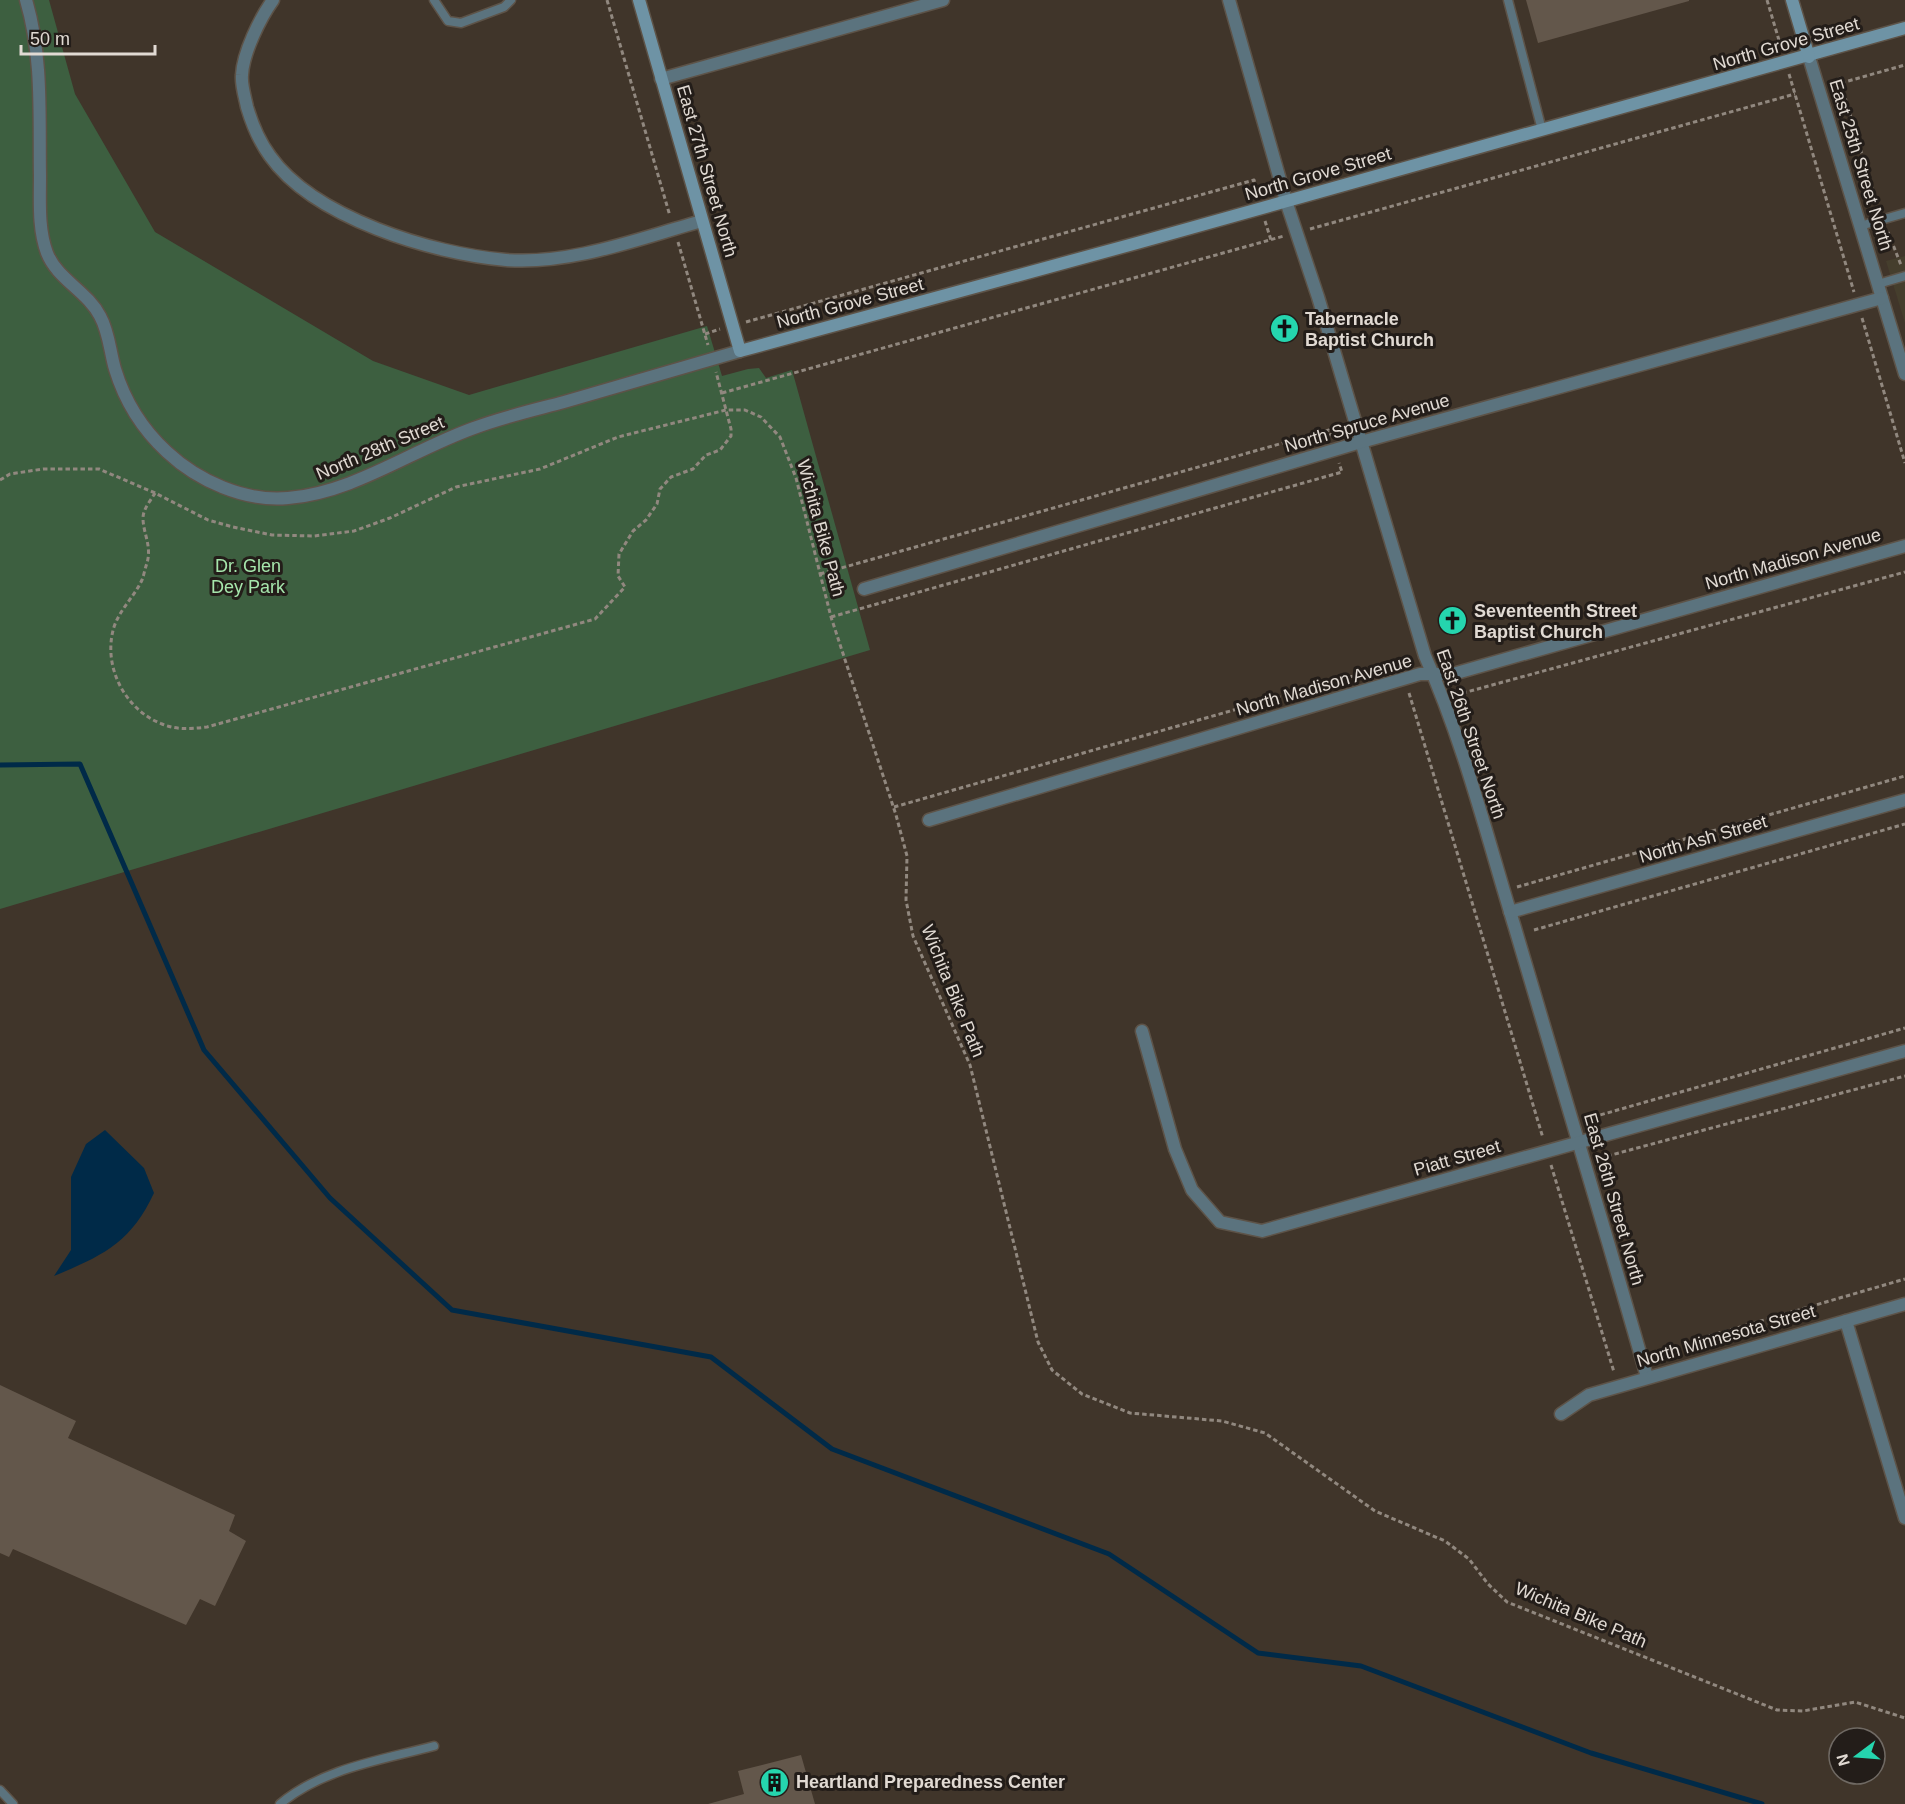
<svg xmlns="http://www.w3.org/2000/svg" width="1905" height="1804" font-family="Helvetica,sans-serif">
<rect width="100%" height="100%" fill="#40352a"/>
<path fill="#453e2d" d="M1905,256V323L1886,261Z"/>
<path fill="#3d5f40" d="M0,0H49L75,94L155,232L373,361L469,395L707,326L722,376L748,369L759,368L766,378L792,370L870,650L0,909Z"/>
<path fill="#002a48" d="M105,1130L144,1168L154,1193C131,1243 102,1256 54,1276L71,1250V1177L86,1144Z"/>
<g fill="none" stroke-linecap="round" stroke-linejoin="round">
<path stroke="#002a48" stroke-width="5" d="M0,765L80,764L204,1050L330,1198L452,1310L711,1357L832,1449L1109,1554L1258,1653L1361,1666L1591,1753L1762,1804"/>
</g>
<g fill="#63574b">
<path d="M1526,0H1689V1L1538,43Z"/>
<path d="M0,1385L76,1421L68,1438L235,1515L229,1531L246,1541L215,1606L200,1599L186,1625L13,1549L9,1557L0,1553Z"/>
<path d="M801,1755L815,1804H708L744,1794L738,1771Z"/>
</g>
<g fill="none" stroke-linecap="round" stroke-linejoin="round">
<defs>
<g id="lane">
<path d="M434,0L448,21L461,23L504,7L511,0"/>
<path d="M1508,0L1542,130"/>
<path d="M1860,226L1905,213"/>
<path d="M1878,284L1905,276"/>
<path d="M0,1790L13,1804"/>
<path d="M280,1804C323,1768 382,1760 434,1746"/>
</g>
<g id="street">
<path d="M26,0C43,57 39,117 40,176C40,201 38,229 47,253C57,279 87,291 100,316C109,332 110,352 115,369C125,402 142,429 167,452C198,481 245,502 288,498C353,493 412,450 474,428C503,417 534,410 564,402C623,385 681,368 740,351"/>
<path d="M273,0C260,18 243,53 242,75C241,85 245,97 247,107C252,124 259,141 270,156C314,218 433,254 506,260C572,265 640,238 702,221"/>
<path d="M1229,0L1286,201L1318,297L1425,656C1464,743 1487,837 1515,928C1560,1077 1604,1227 1647,1377"/>
<path d="M1809,57L1905,374"/>
<path d="M661,79L943,0"/>
<path d="M864,589L1361,442L1882,298"/>
<path d="M929,820L1420,674H1453L1905,546"/>
<path d="M1510,912L1905,800"/>
<path d="M1142,1031L1175,1149L1192,1190L1220,1222L1262,1231L1905,1051"/>
<path d="M1846,1321L1905,1518"/>
<path d="M1561,1414L1589,1395L1905,1304"/>
</g>
<g id="secondary">
<path d="M639,0L740,351L1137,243L1905,28"/>
<path d="M1792,0L1809,57"/>
</g>
</defs>
<use href="#lane" stroke="#5d5348" stroke-width="11"/>
<use href="#street" stroke="#5d5348" stroke-width="15"/>
<use href="#secondary" stroke="#5d5348" stroke-width="15"/>
<g stroke="#91887f" stroke-width="3" stroke-dasharray="4.5 3" stroke-linecap="butt">
<path d="M607,0L670,216"/>
<path d="M1767,0L1781,47"/>
<path d="M1789,74L1854,292"/>
<path d="M1839,77L1878,209"/>
<path d="M1841,83L1905,65"/>
<path d="M1265,221L1271,240"/>
<path d="M1310,229L1795,94"/>
<path d="M1888,232L1901,265"/>
<path d="M678,242L708,345"/>
<path d="M1862,318L1905,463"/>
<path d="M746,322L1254,180L1258,195"/>
<path d="M705,334L720,329"/>
<path d="M722,393L1284,236"/>
<path d="M0,480L10,474L43,469H99L155,493L208,520L233,527L272,535L314,536L354,531L390,518L456,487L540,469L618,437L726,410H745L761,417L780,437L796,478L831,617L896,815L907,856L906,900L913,936L970,1065L1038,1342L1052,1370L1082,1394L1130,1413L1222,1421L1265,1433L1375,1511L1445,1541L1469,1559L1488,1584L1507,1602L1777,1710L1803,1711L1855,1702L1905,1718"/>
<path d="M155,493C151,500 143,509 143,518C143,533 152,546 147,563C145,568 144,575 142,580C134,597 120,609 114,627C102,666 125,710 162,724C176,730 191,729 207,727L595,619L625,587L618,576L619,554L633,531L646,520L657,504L660,489L671,477L693,469L706,455L720,450L731,436V429L716,372"/>
<path d="M820,574L1329,430L1331,436"/>
<path d="M831,617L1342,472L1339,463"/>
<path d="M1455,692L1463,693L1905,572"/>
<path d="M1409,693L1543,1138"/>
<path d="M894,807L1360,674"/>
<path d="M1517,887L1905,776"/>
<path d="M1534,930L1905,824"/>
<path d="M1586,1119L1905,1028"/>
<path d="M1600,1158L1905,1076"/>
<path d="M1551,1165L1614,1372"/>
<path d="M1709,1336L1905,1279"/>
</g>
<use href="#lane" stroke="#5b737e" stroke-width="8"/>
<use href="#street" stroke="#5b737e" stroke-width="12"/>
<use href="#secondary" stroke="#6e93a5" stroke-width="12"/>
</g>
<defs>
<symbol id="church-disc" viewBox="-11 -11 22 22"><circle r="9.5" fill="#25d5ae" stroke="#231d19"/><path d="M-1.2-6h2.4v3.5h3.3v2.4h-3.3V6h-2.4V-.1h-3.3v-2.4h3.3Z" fill="#111"/></symbol>
<symbol id="building-disc" viewBox="-11 -11 22 22"><circle r="9.5" fill="#25d5ae" stroke="#231d19"/><path d="M-4-6H4V6H1V3H-1V6H-4ZM-2.5-4.3h1.7v1.8h-1.7ZM.8-4.3h1.7v1.8H.8ZM-2.5-1h1.7V.8h-1.7ZM.8-1h1.7V.8H.8Z" fill="#111"/></symbol>
</defs>
<g fill-rule="evenodd">
<use href="#church-disc" x="1268" y="312" width="33" height="33"/>
<use href="#church-disc" x="1436" y="604" width="33" height="33"/>
<use href="#building-disc" x="758" y="1766" width="33" height="33"/>
</g>
<g text-anchor="middle" dominant-baseline="central" stroke-width="6" stroke-linejoin="round" paint-order="stroke">
<g font-size="18" fill="#e1dad3" stroke="#231d19">
<text transform="translate(1786 44) rotate(-16)">North Grove Street</text>
<text transform="translate(1861 165) rotate(73)">East 25th Street North</text>
<text transform="translate(707 171) rotate(74)">East 27th Street North</text>
<text transform="translate(1318 174) rotate(-16)">North Grove Street</text>
<text transform="translate(850 303) rotate(-15)">North Grove Street</text>
<text transform="translate(1367 423) rotate(-16)">North Spruce Avenue</text>
<text transform="translate(380 448) rotate(-23)">North 28th Street</text>
<text transform="translate(821 528) rotate(75)">Wichita Bike Path</text>
<text transform="translate(1793 559) rotate(-16)">North Madison Avenue</text>
<text transform="translate(1324 685) rotate(-16)">North Madison Avenue</text>
<text transform="translate(1471 734) rotate(71)">East 26th Street North</text>
<text transform="translate(1703 839) rotate(-16)">North Ash Street</text>
<text transform="translate(953 991) rotate(68)">Wichita Bike Path</text>
<text transform="translate(1457 1158) rotate(-16)">Piatt Street</text>
<text transform="translate(1614 1199) rotate(74)">East 26th Street North</text>
<text transform="translate(1726 1336) rotate(-16)">North Minnesota Street</text>
<text transform="translate(1581 1615) rotate(23)">Wichita Bike Path</text>
</g>
<g font-size="18" font-weight="bold" fill="#e1dad3" stroke="#231d19" text-anchor="start">
<text x="1305" y="319">Tabernacle<tspan x="1305" dy="21">Baptist Church</tspan></text>
<text x="1474" y="611">Seventeenth Street<tspan x="1474" dy="21">Baptist Church</tspan></text>
<text x="796" y="1782">Heartland Preparedness Center</text>
</g>
<g font-size="18" fill="#a6e6ac" stroke="#231d19">
<text x="248" y="566">Dr. Glen<tspan x="248" dy="21">Dey Park</tspan></text>
</g>
</g>
<g transform="translate(1857 1756) rotate(254)"><circle r="28" fill="#231d19" stroke="#6f6963" stroke-width="1.5"/>
<path d="M0-4.5L10 22L0 15L-10 22Z" fill="#25d5ae"/>
<text y="-9" font-size="16" font-weight="bold" text-anchor="middle" fill="#e1dad3">N</text>
</g>
<path d="M21 45v9h134v-9" fill="none" stroke="#e1dad3" stroke-width="3"/>
<text x="30" y="45" font-size="18" fill="#e1dad3" stroke="#231d19" stroke-width="4.5" paint-order="stroke">50 m</text>
</svg>
